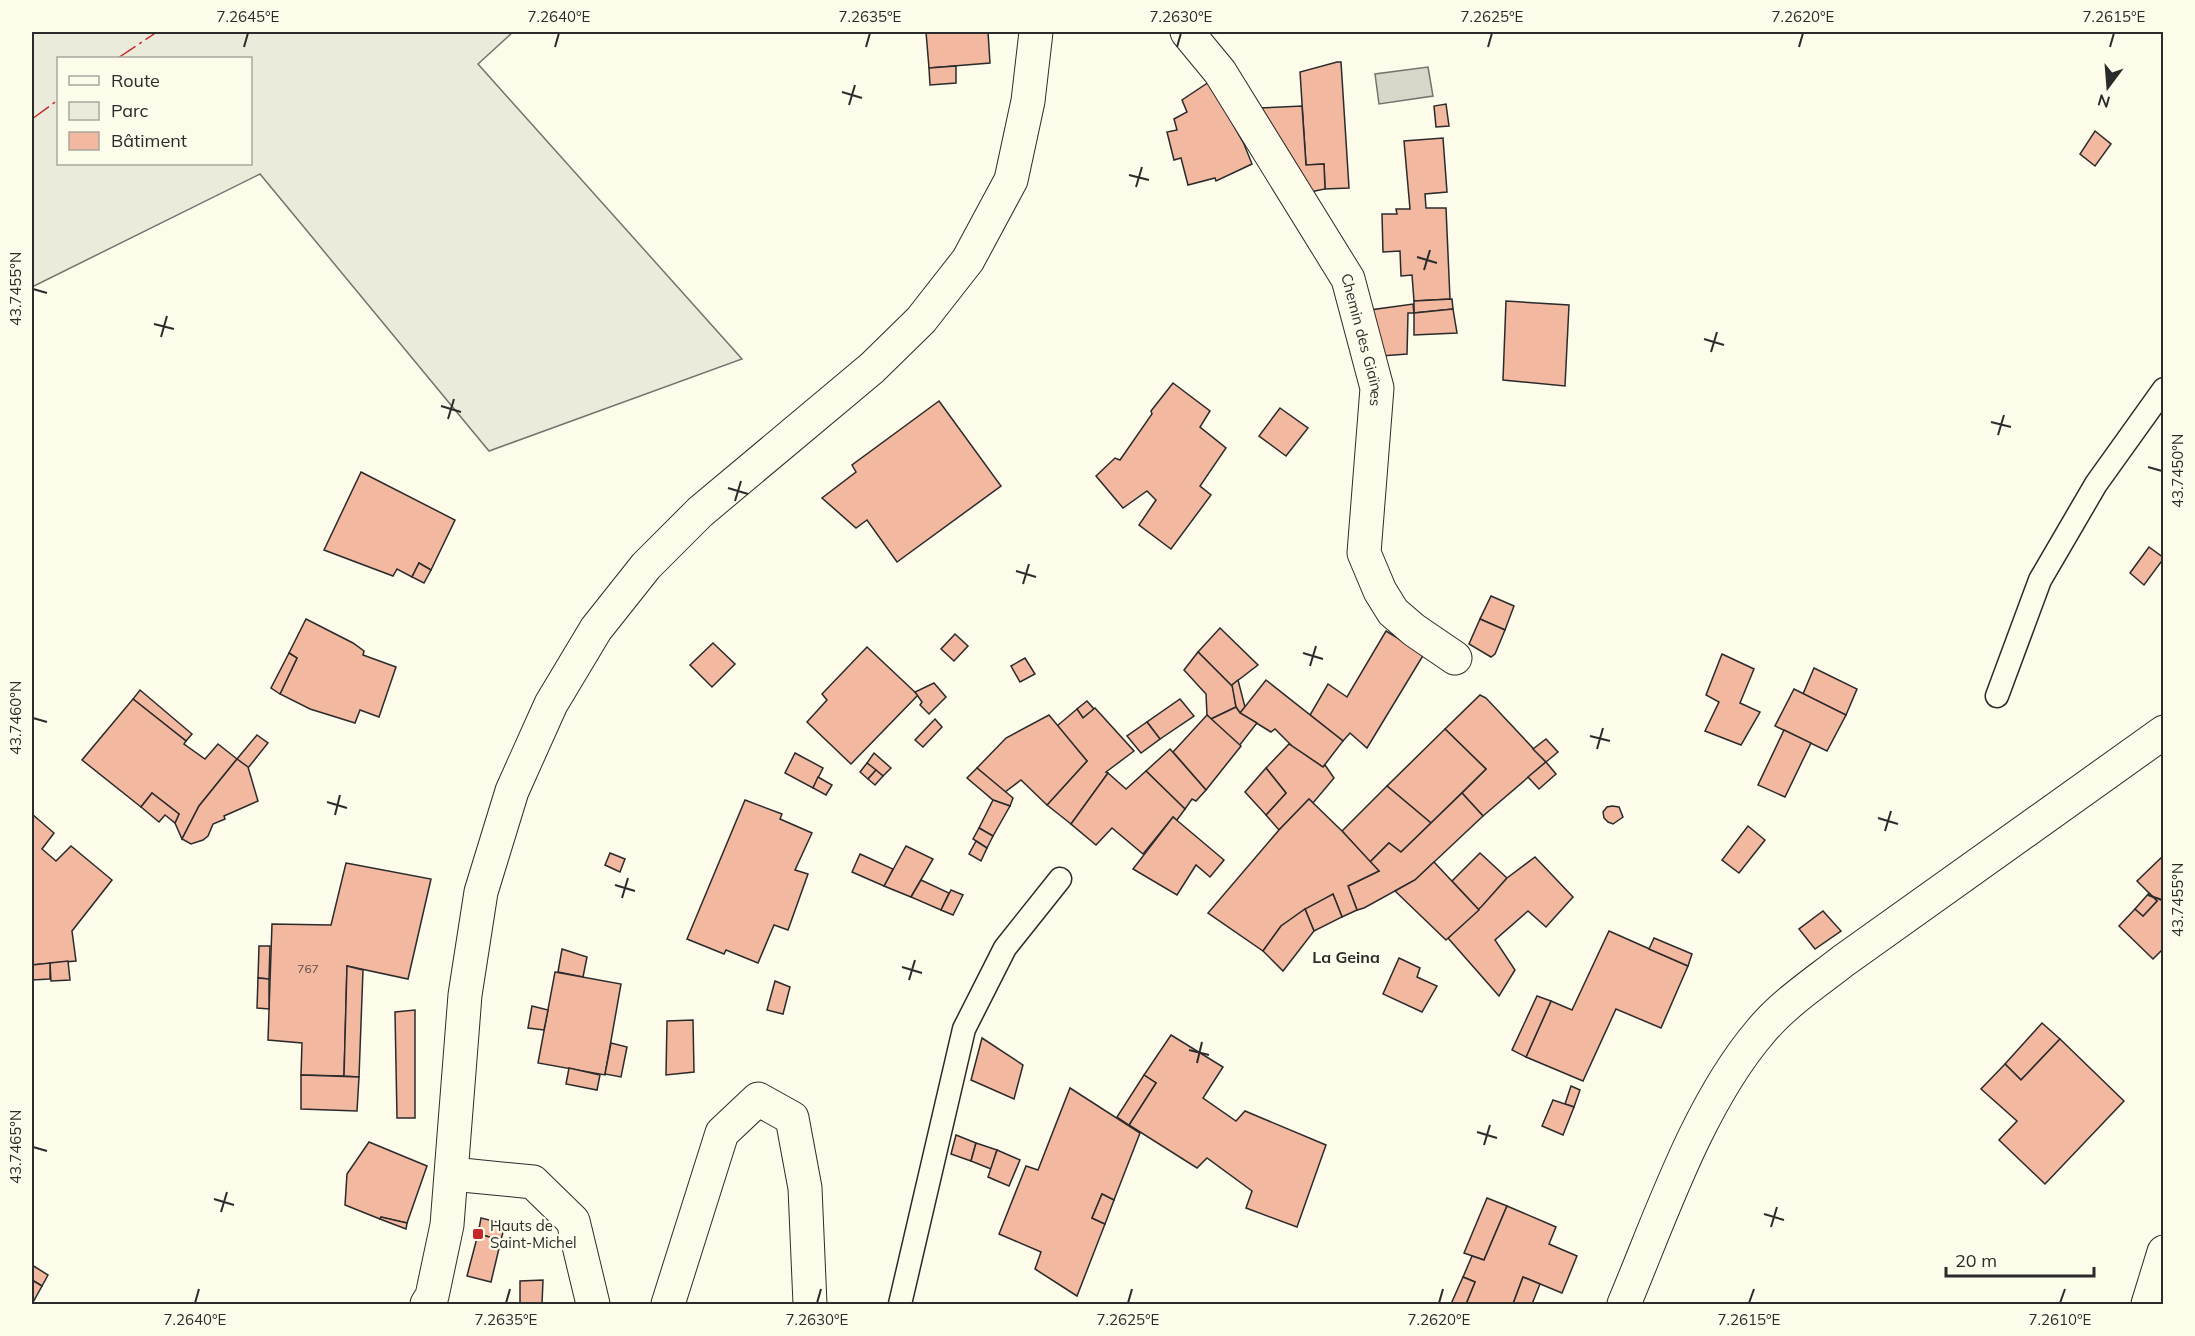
<svg xmlns="http://www.w3.org/2000/svg" width="2195" height="1336" font-family="Mulish,sans-serif">
<rect width="100%" height="100%" fill="#fdfbea"/>
<path fill="#ecebdb" stroke="#74746e" stroke-width="1.5" fill-rule="evenodd" d="M32,32H513L478,64L742,359L489,451L260,174L32,287ZM58,58H250V164H58Z"/>
<path fill="#d8d7c9" stroke="#74746e" stroke-width="1.5" d="M1428,67L1433,96L1379,104L1375,74Z"/>
<g fill="#f2b8a0" stroke="#2b2b2b" stroke-width="1.5">
<path d="M926,32H988L990,63L929,68Z"/>
<path d="M1337,62H1341L1349,188L1325,189L1324,164L1306,165L1300,72Z"/>
<path d="M956,66V83L930,85L929,68Z"/>
<path d="M1209,82L1244,144L1252,164L1216,181L1215,178L1188,185L1181,158L1174,160L1167,132L1177,130L1174,119L1187,112L1182,100Z"/>
<path d="M1446,104L1449,126L1436,127L1434,106Z"/>
<path d="M1302,106L1306,165L1324,164L1325,189L1315,191L1306,199L1259,108Z"/>
<path d="M2095,131L2111,144L2095,166L2080,154Z"/>
<path d="M1443,138L1447,192L1425,194L1426,208H1446L1450,299L1414,301L1412,275L1401,276L1400,251L1383,252L1382,214H1397L1396,209H1410L1404,141Z"/>
<path d="M1452,299L1453,309L1414,313V301Z"/>
<path d="M1506,301L1569,305L1565,386L1503,380Z"/>
<path d="M1413,304L1414,313H1408L1407,354L1381,356L1370,310Z"/>
<path d="M1453,309L1457,333L1414,335V313Z"/>
<path d="M1173,383L1210,411L1200,427L1226,448L1200,486L1211,495L1171,549L1139,525L1156,500L1147,491L1123,508L1096,476L1115,458L1120,460L1152,414L1151,411Z"/>
<path d="M939,401L1001,486L897,562L867,520L856,528L822,498L856,472L852,465Z"/>
<path d="M1280,408L1308,428L1286,456L1259,436Z"/>
<path d="M361,472L455,520L431,570L419,563L412,577L397,569L393,576L324,550Z"/>
<path d="M2149,547L2164,558L2144,585L2130,573Z"/>
<path d="M419,563L431,570L424,583L412,577Z"/>
<path d="M1491,596L1514,606L1505,630L1480,619Z"/>
<path d="M306,619L353,643L364,651L363,655L396,667L379,717L360,710L355,723L310,709L280,694L297,658L289,653Z"/>
<path d="M1480,619L1505,630L1495,654L1491,657L1469,644Z"/>
<path d="M1220,628L1258,665L1232,685L1233,687L1198,652Z"/>
<path d="M1386,631L1424,654L1367,748L1350,733L1343,741L1310,715L1328,684L1347,697Z"/>
<path d="M955,634L968,646L954,661L941,649Z"/>
<path d="M713,643L735,664L712,687L690,665Z"/>
<path d="M867,647L918,695L851,764L807,722L827,700L822,694Z"/>
<path d="M1198,652L1233,687L1236,707L1211,719L1207,715L1206,694L1184,670Z"/>
<path d="M289,653L297,658L280,694L271,688Z"/>
<path d="M1722,654L1754,669L1740,703L1760,712L1741,745L1705,731L1719,702L1706,695Z"/>
<path d="M1025,658L1035,674L1020,682L1011,666Z"/>
<path d="M1814,668L1857,689L1846,715L1803,694Z"/>
<path d="M1238,680L1245,707L1240,713L1236,707L1232,685Z"/>
<path d="M1266,680L1343,741L1323,767L1292,746L1275,729L1271,732L1240,713Z"/>
<path d="M934,683L946,697L929,714L920,705L922,702L915,692Z"/>
<path d="M1794,689L1846,715L1827,751L1775,726Z"/>
<path d="M140,690L192,734L186,741L133,699Z"/>
<path d="M1480,695L1486,698L1546,762L1483,816L1462,793L1486,769L1445,729Z"/>
<path d="M133,699L186,741L184,744L205,759L218,744L237,759L199,806L182,839L175,823L179,814L152,793L141,807L82,760Z"/>
<path d="M1180,699L1194,716L1160,739L1147,722Z"/>
<path d="M1087,701L1094,709L1083,718L1077,709Z"/>
<path d="M1236,707L1240,713L1257,723L1239,746L1211,719Z"/>
<path d="M1095,708L1134,751L1106,772L1108,773L1071,824L1047,805L1087,761L1057,726L1077,709L1083,718Z"/>
<path d="M1049,715L1087,761L1047,805L1021,780L1005,792L977,768L1006,738Z"/>
<path d="M1207,715L1241,746L1206,790L1173,752Z"/>
<path d="M935,719L942,727L923,747L915,740Z"/>
<path d="M1147,722L1160,739L1141,753L1127,736Z"/>
<path d="M1445,729L1486,769L1431,823L1387,786Z"/>
<path d="M1784,730L1811,743L1785,797L1758,785Z"/>
<path d="M257,735L268,743L248,768L237,759Z"/>
<path d="M1546,739L1558,752L1546,762L1533,749Z"/>
<path d="M1289,744L1323,767L1325,765L1334,778L1313,803L1309,799L1279,830L1266,815L1286,793L1266,768Z"/>
<path d="M1170,749L1206,790L1196,801L1192,799L1185,809L1146,771Z"/>
<path d="M795,753L823,768L813,788L785,773Z"/>
<path d="M874,753L891,768L883,776L867,763Z"/>
<path d="M237,759L248,767L258,801L224,816L225,819L213,824L208,836L203,840L191,844L182,839L199,806Z"/>
<path d="M1546,762L1556,774L1539,789L1528,777Z"/>
<path d="M867,763L876,770L868,779L860,772Z"/>
<path d="M977,768L1013,798L1010,806L993,800L967,778Z"/>
<path d="M1266,768L1286,793L1266,815L1245,792Z"/>
<path d="M876,770L883,776L875,785L868,779Z"/>
<path d="M1146,771L1185,809L1177,820L1173,817L1143,854L1112,828L1096,845L1071,824L1108,773L1126,789Z"/>
<path d="M818,777L832,785L826,795L813,788Z"/>
<path d="M1387,786L1431,823L1401,852L1389,843L1370,862L1342,831Z"/>
<path d="M152,793L179,814L175,823L165,815L159,822L141,807Z"/>
<path d="M1462,793L1483,816L1415,880L1364,908L1357,910L1348,886L1379,871L1370,862L1389,843L1401,852Z"/>
<path d="M1309,799L1342,831L1379,871L1348,886L1357,910L1342,917L1333,894L1281,926L1263,951L1208,913L1279,830Z"/>
<path d="M745,800L782,814L780,819L812,833L795,870L808,874L788,930L774,925L758,963L726,950L724,954L687,939Z"/>
<path d="M993,800L1010,806L993,836L979,828Z"/>
<path d="M1612,806L1619,807L1623,817L1613,824L1608,822L1604,818L1603,812L1607,807Z"/>
<path d="M32,814L54,833L42,849L56,861L71,846L112,880L72,931L76,961L32,965Z"/>
<path d="M1173,817L1224,860L1210,877L1196,865L1177,895L1133,869Z"/>
<path d="M1748,826L1765,840L1739,873L1722,860Z"/>
<path d="M979,828L993,836L987,848L973,839Z"/>
<path d="M976,841L987,848L981,861L969,854Z"/>
<path d="M906,846L933,859L911,897L884,886Z"/>
<path d="M610,853L625,859L620,872L605,865Z"/>
<path d="M1480,853L1507,878L1479,910L1452,881Z"/>
<path d="M860,854L893,869L884,886L852,872Z"/>
<path d="M2164,855V948L2153,959L2119,926L2135,909L2143,916L2157,901L2137,881Z"/>
<path d="M1535,857L1573,897L1546,927L1528,911L1495,940L1515,970L1499,996L1448,938L1482,906L1507,878Z"/>
<path d="M1434,862L1479,910L1446,940L1395,891L1415,880Z"/>
<path d="M346,863L431,879L408,979L347,966L344,1076L301,1075L302,1043L268,1040L272,924L331,925Z"/>
<path d="M921,880L949,893L941,910L911,897Z"/>
<path d="M951,890L963,895L953,915L941,910Z"/>
<path d="M2149,893L2157,901L2143,916L2135,909Z"/>
<path d="M1333,894L1342,917L1314,931L1305,909Z"/>
<path d="M1305,909L1314,931L1283,971L1263,951L1281,926Z"/>
<path d="M1823,911L1841,931L1815,949L1799,929Z"/>
<path d="M1609,931L1688,966L1661,1028L1616,1009L1583,1081L1526,1057L1551,1001L1572,1010Z"/>
<path d="M1654,938L1692,954L1688,966L1649,949Z"/>
<path d="M259,946H270L269,979L258,978Z"/>
<path d="M562,949L587,957L583,977L558,972Z"/>
<path d="M1399,958L1420,968L1417,977L1437,986L1422,1012L1383,994Z"/>
<path d="M68,961L70,980L51,981L50,963Z"/>
<path d="M50,963V979L32,980V965Z"/>
<path d="M347,966L363,970L359,1077L344,1076Z"/>
<path d="M555,972L621,984L605,1075L538,1063Z"/>
<path d="M258,978L269,979V1009L257,1008Z"/>
<path d="M775,981L790,987L783,1014L767,1010Z"/>
<path d="M1537,996L1551,1001L1526,1057L1512,1050Z"/>
<path d="M532,1006L548,1010L544,1030L528,1028Z"/>
<path d="M415,1010V1118H397L395,1012Z"/>
<path d="M693,1020L694,1072L666,1075L667,1021Z"/>
<path d="M2042,1023L2060,1039L2021,1080L2005,1064Z"/>
<path d="M1171,1035L1223,1067L1203,1098L1236,1121L1245,1111L1326,1145L1297,1227L1246,1208L1252,1191L1207,1158L1197,1168L1129,1125L1156,1083L1144,1075Z"/>
<path d="M982,1038L1023,1065L1014,1099L971,1080Z"/>
<path d="M2060,1039L2124,1101L2045,1184L1999,1140L2017,1121L1981,1089L2005,1064L2021,1080Z"/>
<path d="M611,1043L627,1047L621,1077L605,1074Z"/>
<path d="M569,1068L600,1075L597,1090L566,1084Z"/>
<path d="M301,1075L359,1077L357,1111L301,1109Z"/>
<path d="M1144,1075L1156,1083L1129,1125L1117,1117Z"/>
<path d="M1571,1086L1580,1090L1574,1107L1565,1104Z"/>
<path d="M1070,1088L1140,1133L1114,1200L1102,1194L1092,1218L1105,1224L1077,1296L1035,1269L1041,1252L999,1234L1026,1166L1038,1170Z"/>
<path d="M1553,1100L1574,1107L1563,1135L1542,1126Z"/>
<path d="M956,1135L976,1143L971,1161L951,1154Z"/>
<path d="M369,1142L427,1166L407,1223L381,1217L380,1219L345,1205L347,1174Z"/>
<path d="M976,1143L997,1150L991,1169L971,1161Z"/>
<path d="M997,1150L1020,1160L1009,1186L988,1177Z"/>
<path d="M1102,1194L1114,1200L1105,1224L1092,1218Z"/>
<path d="M1487,1198L1507,1206L1484,1260L1464,1253Z"/>
<path d="M1507,1206L1556,1227L1549,1244L1577,1256L1562,1293L1523,1277L1513,1304H1466L1475,1282L1463,1277L1472,1256L1484,1260Z"/>
<path d="M381,1217L407,1223L406,1229L380,1219Z"/>
<path d="M481,1218L505,1224L501,1240L478,1234Z"/>
<path d="M478,1234L501,1240L491,1282L467,1276Z"/>
<path d="M32,1265L48,1275L42,1286L32,1280Z"/>
<path d="M1463,1277L1475,1282L1466,1304H1451Z"/>
<path d="M1523,1277L1540,1284L1532,1304H1513Z"/>
<path d="M32,1280L42,1286L32,1304Z"/>
<path d="M543,1280L542,1304H520V1281Z"/>
</g>
<g fill="none" stroke-linecap="round" stroke-linejoin="round">
<defs>
<g id="lane">
<path d="M1997,696L2040,580L2096,484L2164,389"/>
<path d="M900,1304L964,1029L1005,948L1060,879"/>
</g>
<g id="street">
<path id="s1" d="M1187,32L1220,72L1348,279L1377,388L1364,553L1380,591L1393,612L1414,630L1455,658"/>
<path d="M452,1174L533,1182L573,1221L593,1304"/>
<path d="M668,1304L722,1133L758,1099L792,1118L805,1188L810,1304"/>
<path d="M1624,1304C1661,1216 1698,1105 1760,1032C1783,1004 1815,983 1843,961L2164,732"/>
<path d="M2148,1304L2164,1252"/>
</g>
<path id="secondary" d="M427,1304L432,1296L447,1225L465,995L481,892L512,791L551,704L596,629L646,566L700,512L872,368L921,320L968,260L1011,180L1028,101L1036,32"/>
</defs>
<use href="#lane" stroke="#2b2b2b" stroke-width="25"/>
<use href="#street" stroke="#2b2b2b" stroke-width="35"/>
<use href="#secondary" stroke="#2b2b2b" stroke-width="35"/>
<use href="#lane" stroke="#fdfbea" stroke-width="22"/>
<use href="#street" stroke="#fdfbea" stroke-width="33"/>
<use href="#secondary" stroke="#fdfbea" stroke-width="33"/>
<g stroke="#c62828" stroke-width="1.5" stroke-dasharray="21 4.5 3 4.5" stroke-linecap="butt">
<path d="M118,58L157,32"/>
<path d="M32,119L58,100"/>
</g>
</g>
<path fill="none" stroke="#2b2b2b" stroke-width="2" d="M244,47L248,33M555,47L559,33M866,47L870,33M1177,47L1181,33M1488,47L1492,33M1799,47L1803,33M2110,47L2114,33M842,92L862,98M849,105L855,85M1129,175L1149,180M1136,187L1142,167M1417,257L1437,263M1424,270L1430,250M33,289L47,293M154,324L174,329M161,337L167,316M1704,339L1724,345M1711,352L1717,332M441,406L461,412M448,419L454,399M1991,422L2011,427M1998,435L2004,415M2148,467L2162,471M728,488L748,494M735,501L741,481M1016,571L1036,577M1023,584L1029,564M1303,653L1323,659M1310,666L1316,646M33,718L47,722M1590,736L1610,741M1597,749L1603,728M327,802L347,808M335,815L340,795M1878,818L1898,824M1885,831L1891,811M615,885L635,891M2148,895L2162,900M622,898L628,878M902,967L922,973M909,980L915,960M1189,1050L1209,1055M1197,1063L1202,1042M1477,1132L1497,1138M1484,1145L1490,1125M33,1147L47,1151M214,1199L234,1205M221,1212L227,1192M1764,1214L1784,1220M1771,1227L1777,1207M195,1303L199,1289M506,1303L510,1289M817,1303L821,1289M1128,1303L1132,1289M1439,1303L1443,1289M1749,1303L1754,1289M2060,1303L2065,1289"/>
<rect fill="#c62828" stroke="#fdfbea" stroke-width="2" x="472" y="1228" width="12" height="12" rx="3"/>
<g text-anchor="middle" dominant-baseline="central" stroke-width="4.5" stroke-linejoin="round" paint-order="stroke">
<g font-size="12" fill="#5d4e48">
<text x="308" y="968">767</text>
</g>
<g font-size="15" fill="#2b2b2b" stroke="#fdfbea">
<text stroke="none"><textPath href="#s1" startOffset="358">Chemin des Giaïnes</textPath></text>
</g>
<g font-size="15" fill="#2b2b2b" stroke="#fdfbea" text-anchor="start">
<text x="490" y="1225">Hauts de<tspan x="490" dy="17">Saint-Michel</tspan></text>
</g>
<g font-size="16" font-weight="bold" fill="#2b2b2b" stroke="#fdfbea">
<text x="1346" y="957">La Geina</text>
</g>
</g>
<rect width="2195" height="1336" fill="none" stroke="#fdfbea" stroke-width="66"/>
<rect x="57" y="57" width="195" height="108" fill="#fdfbea" stroke="#a9a89e" stroke-width="1.5"/>
<rect x="69" y="76" width="30" height="9" fill="#fdfbea" stroke="#a9a89e" stroke-width="1.5"/>
<text x="111" y="87" font-size="18" fill="#2b2b2b">Route</text>
<rect x="69" y="102" width="30" height="18" fill="#ecebdb" stroke="#a9a89e" stroke-width="1.5"/>
<text x="111" y="117" font-size="18" fill="#2b2b2b">Parc</text>
<rect x="69" y="132" width="30" height="18" fill="#f2b8a0" stroke="#a9a89e" stroke-width="1.5"/>
<text x="111" y="147" font-size="18" fill="#2b2b2b">Bâtiment</text>
<g transform="translate(2108 87) rotate(196)" stroke="#fdfbea" stroke-width="4.5" paint-order="stroke">
<path d="M0-4.5L10 22L0 15L-10 22Z" fill="#2b2b2b"/>
<text y="-9" font-size="16" font-weight="bold" text-anchor="middle" fill="#2b2b2b">N</text>
</g>
<path d="M1946 1267v9h148v-9" fill="none" stroke="#2b2b2b" stroke-width="3"/>
<text x="1955" y="1267" font-size="18" fill="#2b2b2b" stroke="#fdfbea" stroke-width="4.5" paint-order="stroke">20 m</text>
<rect x="33" y="33" width="2129" height="1270" fill="none" stroke="#2b2b2b" stroke-width="2"/>
<g font-size="15" text-anchor="middle" fill="#2b2b2b">
<text x="248" y="22">7.2645°E</text>
<text x="559" y="22">7.2640°E</text>
<text x="870" y="22">7.2635°E</text>
<text x="1181" y="22">7.2630°E</text>
<text x="1492" y="22">7.2625°E</text>
<text x="1803" y="22">7.2620°E</text>
<text x="2114" y="22">7.2615°E</text>
<text transform="translate(16 289) rotate(-90)" y="5">43.7455°N</text>
<text transform="translate(2178 471) rotate(-90)" y="5">43.7450°N</text>
<text transform="translate(16 718) rotate(-90)" y="5">43.7460°N</text>
<text transform="translate(2178 900) rotate(-90)" y="5">43.7455°N</text>
<text transform="translate(16 1147) rotate(-90)" y="5">43.7465°N</text>
<text x="195" y="1325">7.2640°E</text>
<text x="506" y="1325">7.2635°E</text>
<text x="817" y="1325">7.2630°E</text>
<text x="1128" y="1325">7.2625°E</text>
<text x="1439" y="1325">7.2620°E</text>
<text x="1749" y="1325">7.2615°E</text>
<text x="2060" y="1325">7.2610°E</text>
</g>
</svg>
